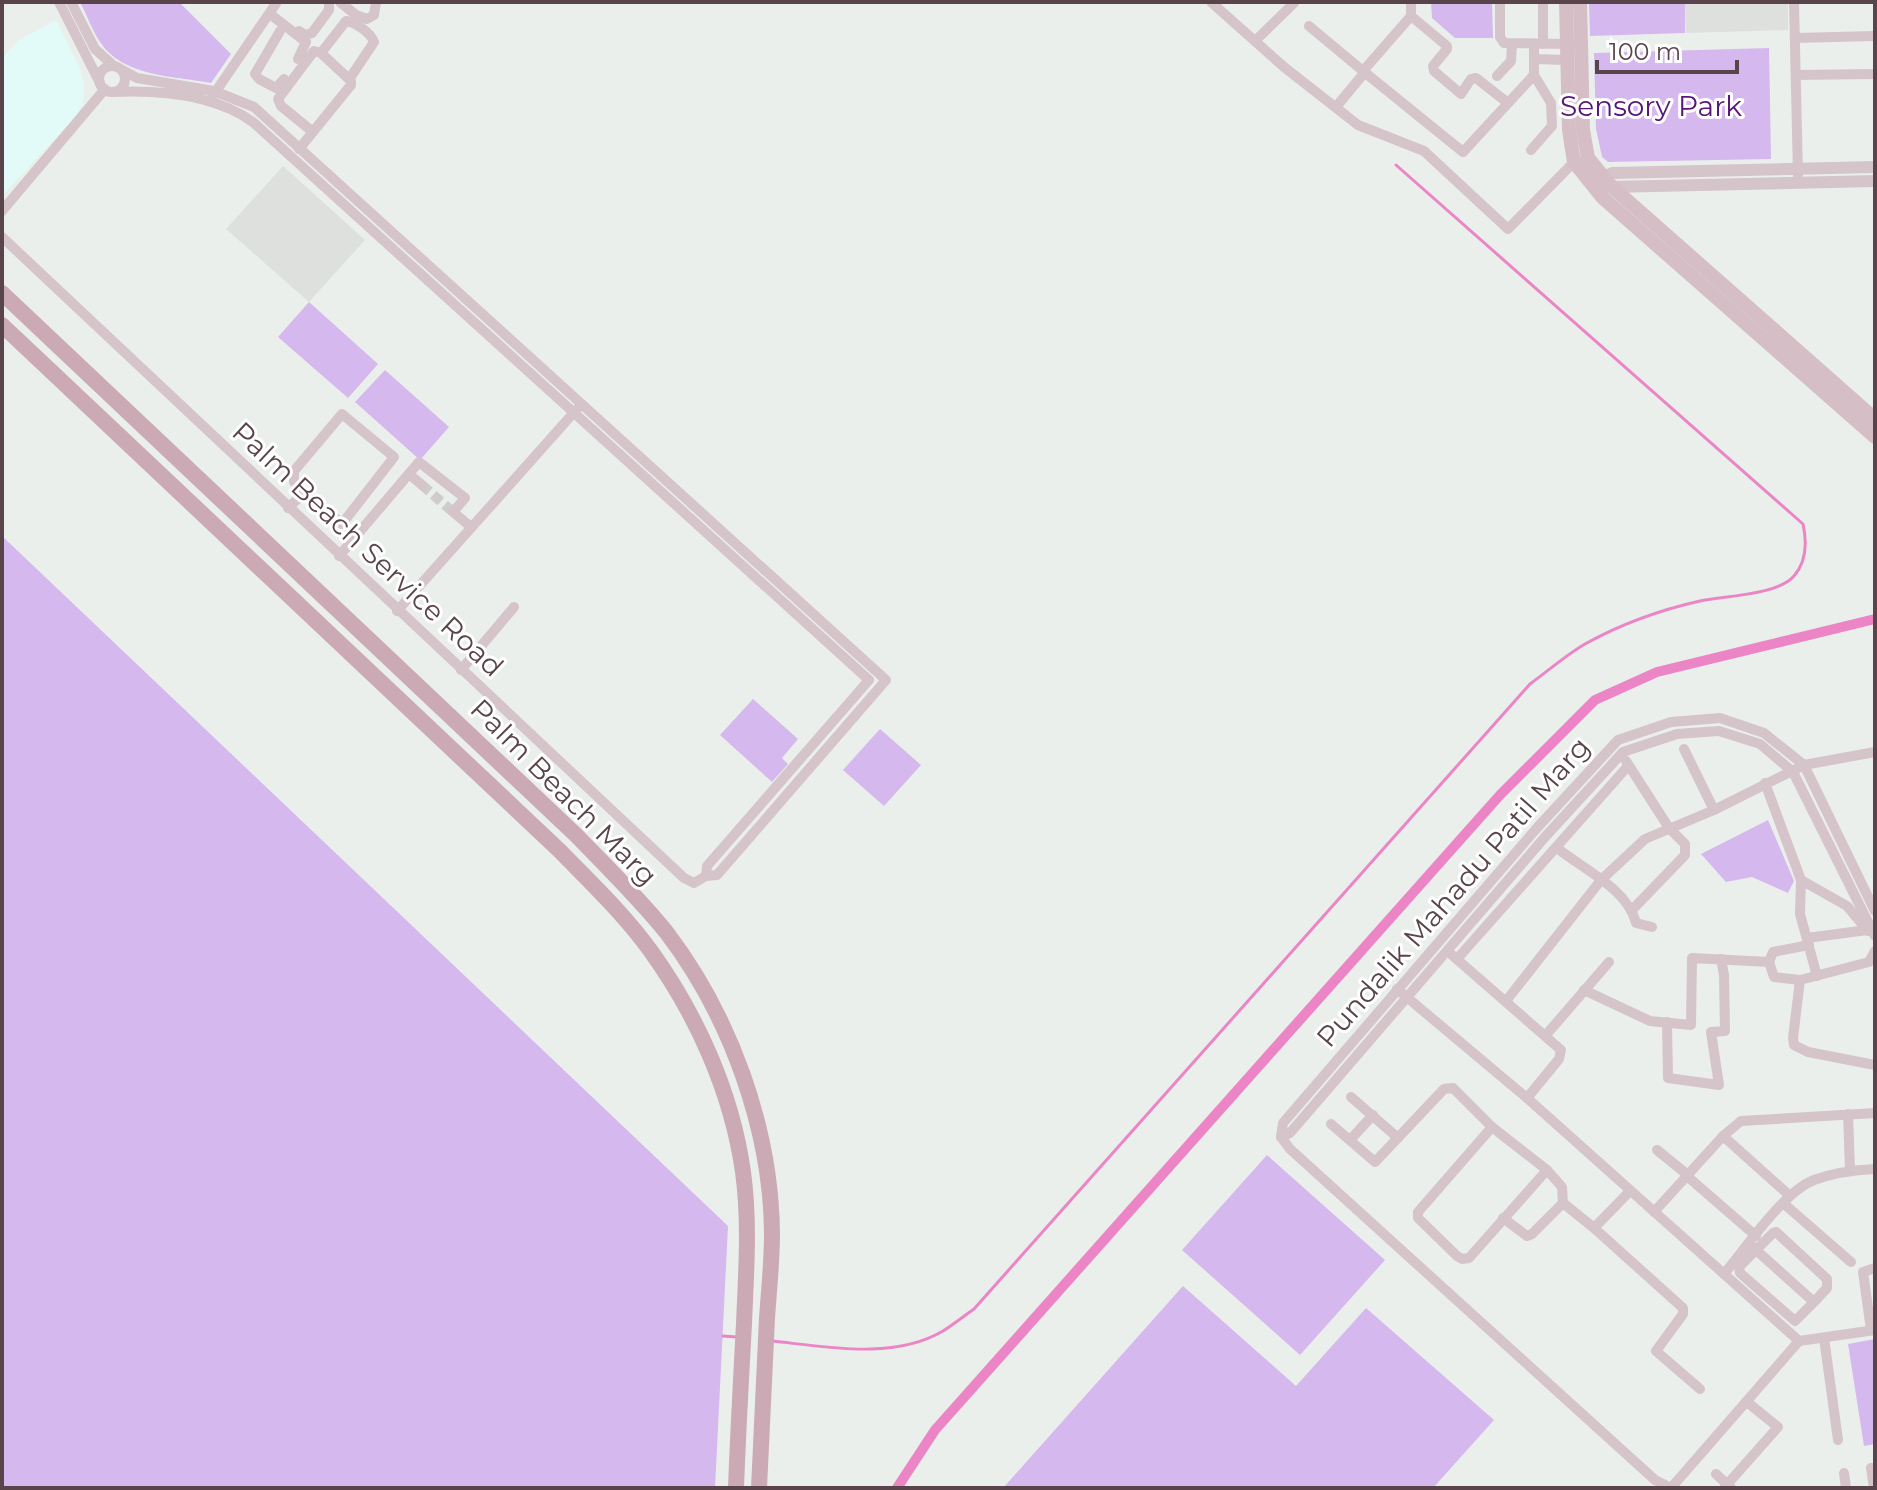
<svg xmlns="http://www.w3.org/2000/svg" width="1877" height="1490" font-family="Montserrat,sans-serif">
<rect width="100%" height="100%" fill="#ebefec"/>
<path fill="#e3fbf8" d="M56,20L81,71L84,85L83,103L75,117L2,196V58L19,40Z"/>
<g fill="#dde0dd">
<path d="M1685,2H1788V30L1686,33Z"/>
<path d="M283,166L365,240L309,302L226,229Z"/>
</g>
<g fill="#d5b8ee">
<path d="M80,2H179L231,54L211,83C174,76 123,77 100,42C92,30 87,15 80,2Z"/>
<path d="M1431,2H1492L1493,38H1455L1432,18Z"/>
<path d="M1589,2H1685V33L1590,36Z"/>
<path d="M1769,48L1771,159L1608,162L1602,157L1596,129L1594,53Z"/>
<path d="M309,302L378,364L348,398L278,337Z"/>
<path d="M385,370L449,427L420,460L355,402Z"/>
<path d="M2,536L728,1226L715,1488H2Z"/>
<path d="M753,699L798,739L782,758L788,764L772,782L720,735Z"/>
<path d="M880,729L921,765L884,806L843,770Z"/>
<path d="M1768,820L1794,881L1788,893L1752,877L1726,882L1701,854Z"/>
<path d="M1267,1155L1385,1260L1300,1355L1182,1250Z"/>
<path d="M1183,1286L1296,1386L1366,1308L1494,1420L1433,1488H1003Z"/>
<path d="M1875,1339V1444L1864,1446L1848,1344Z"/>
</g>
<g fill="none" stroke-linecap="round" stroke-linejoin="round">
<g stroke="#eb85c5" stroke-width="3">
<path d="M723,1336L737,1337"/>
<path d="M773,1341C827,1347 894,1360 943,1331C954,1324 964,1316 974,1309L1530,684C1548,671 1566,655 1585,644C1621,624 1660,610 1700,601C1724,596 1778,595 1794,576C1807,561 1807,542 1803,524L1396,165"/>
</g>
<path stroke="#eb85c5" stroke-width="10" d="M897,1488L935,1430L1500,795L1595,700L1657,672L1875,619"/>
<path stroke="#cecdcc" stroke-width="10" stroke-dasharray="10 5" stroke-linecap="butt" d="M422,485L453,512"/>
<g stroke="#d6c4cb" stroke-width="10">
<path d="M59,2L100,83"/>
<path d="M71,2L95,49L114,66"/>
<path d="M340,2L356,15L367,19L374,15L376,2"/>
<path d="M1211,2L1284,67L1358,125L1424,151L1508,229L1574,162L1578,161"/>
<path d="M1411,2V16L1363,71L1463,152L1534,75V44"/>
<path d="M1500,2V37L1504,43L1567,44"/>
<path d="M1794,2L1798,176"/>
<path d="M270,14L306,42L298,59"/>
<path d="M1411,16L1447,46V49L1433,66L1434,71L1461,94L1471,79L1476,78L1508,103"/>
<path d="M1309,26L1363,71"/>
<path d="M280,31L255,74L259,79L276,88L284,79"/>
<path d="M299,31L306,35L312,33L329,10V2"/>
<path d="M1795,38L1875,36"/>
<path d="M1255,41L1294,3"/>
<path d="M1543,44V2"/>
<path d="M321,53L346,21C355,22 371,33 374,42L350,78"/>
<path d="M1534,59L1567,60"/>
<circle cx="112" cy="79" r="13"/>
<path d="M1796,75L1875,74"/>
<path d="M1497,76L1511,61L1512,44"/>
<path d="M113,92C160,90 215,94 254,123L869,680L707,866L706,876L717,875L886,680L254,107L214,91L137,78L122,70"/>
<path d="M212,97L277,2"/>
<path d="M1336,107L1365,72"/>
<path d="M299,149L351,85V81L321,53L314,51L278,99L281,106L313,132"/>
<path d="M1531,150L1552,126L1551,103L1534,75"/>
<path d="M2,211L105,89"/>
<path d="M2,237L684,878L694,883L706,876"/>
<path d="M342,414L394,457L342,524L294,482V471Z"/>
<path d="M409,474L422,485"/>
<path d="M288,508L305,492"/>
<path d="M339,556L419,462L465,498L453,512L471,527"/>
<path d="M397,611L577,409"/>
<path d="M461,670L514,607"/>
<path d="M1684,749L1714,810"/>
<path d="M1626,761L1669,828L1685,844V855L1633,909"/>
<path d="M1765,783L1801,880L1800,914L1817,976"/>
<path d="M1557,848C1583,869 1628,889 1636,923L1652,927"/>
<path d="M1801,880L1847,906L1868,931"/>
<path d="M1807,938L1867,930"/>
<path d="M1875,951L1869,962L1800,980L1793,1038L1794,1045L1808,1052L1875,1065"/>
<path d="M1452,955L1561,1050L1559,1059L1527,1098"/>
<path d="M1457,959L1628,766"/>
<path d="M1769,962L1773,952L1809,945"/>
<path d="M1397,989L1527,1098L1799,1341L1875,1330"/>
<path d="M1584,990L1650,1021L1691,1025L1692,958L1769,962L1774,977L1800,980"/>
<path d="M1506,1001L1601,880L1645,839L1714,810L1804,765L1875,752"/>
<path d="M1667,1022L1668,1078L1719,1085L1711,1032L1725,1031L1724,975L1721,959"/>
<path d="M1546,1035L1609,962"/>
<path d="M1351,1097L1398,1138"/>
<path d="M1848,1114L1850,1171"/>
<path d="M1331,1124L1375,1162L1444,1089L1453,1088L1492,1127L1547,1170L1562,1187L1563,1203L1594,1228L1630,1191"/>
<path d="M1492,1127L1418,1212V1218L1457,1256L1462,1259L1469,1258L1547,1170"/>
<path d="M1723,1136L1789,1195"/>
<path d="M1281,1137L1283,1123L1536,829L1618,740L1671,722L1720,718L1764,733L1804,765L1875,911"/>
<path d="M1281,1137L1290,1133L1545,837L1623,752L1677,734L1719,731L1760,744L1793,772L1875,936"/>
<path d="M1281,1137L1290,1149L1655,1480L1671,1488"/>
<path d="M1350,1140L1373,1115"/>
<path d="M1657,1150L1689,1176"/>
<path d="M1688,1177L1756,1236"/>
<path d="M1783,1203L1851,1262"/>
<path d="M1654,1212L1723,1136L1741,1121L1875,1113"/>
<path d="M1503,1218L1527,1236L1532,1234L1563,1203"/>
<path d="M1594,1228L1683,1308V1314L1656,1351L1700,1389"/>
<path d="M1750,1244L1756,1250L1814,1302L1795,1321L1740,1273L1739,1267L1773,1233L1776,1232L1827,1279V1288L1814,1302"/>
<path d="M1724,1274C1746,1248 1783,1192 1814,1180C1833,1173 1854,1170 1875,1169"/>
<path d="M1871,1330L1863,1272L1875,1268"/>
<path d="M1824,1338L1838,1440"/>
<path d="M1871,1468L1874,1488"/>
<path d="M1844,1473L1846,1488"/>
<path d="M1716,1474L1731,1488"/>
<path d="M1671,1488L1799,1341"/>
<path d="M1724,1488L1778,1427L1747,1402"/>
</g>
<g stroke="#d6c4cb" stroke-width="12">
<path d="M1596,181L1612,173L1875,167"/>
<path d="M1609,187L1875,181"/>
</g>
<g stroke="#d5bec5" stroke-width="14">
<path d="M1566,2L1569,130L1574,162L1603,198L1875,437"/>
<path d="M1580,2L1583,130L1588,158L1612,187L1875,419"/>
</g>
<g stroke="#cbaab6" stroke-width="16">
<path d="M2,293L576,835C607,867 639,898 667,933C730,1016 771,1128 772,1233C772,1261 769,1290 767,1318C764,1375 762,1431 759,1488"/>
<path d="M2,325L560,851C591,883 624,914 650,950C697,1015 732,1093 743,1172C750,1223 746,1273 744,1324C741,1379 738,1433 736,1488"/>
</g>
</g>
<g text-anchor="middle" dominant-baseline="central" stroke-width="6" stroke-linejoin="round" paint-order="stroke">
<g font-size="28" fill="#571679" stroke="#fff">
<text x="1651" y="106">Sensory Park</text>
</g>
<g font-size="28" fill="#59444c" stroke="#fff">
<text transform="translate(368 549) rotate(43)">Palm Beach Service Road</text>
<text transform="translate(564 792) rotate(45)">Palm Beach Marg</text>
<text transform="translate(1453 892) rotate(-49)">Pundalik Mahadu Patil Marg</text>
</g>
</g>
<rect width="1877" height="1490" fill="none" stroke="#59444c" stroke-width="8"/>
<path d="M1597 60v12h140v-12" fill="none" stroke="#59444c" stroke-width="4"/>
<text x="1609" y="60" font-size="24" fill="#59444c" stroke="#ffffff" stroke-width="6" paint-order="stroke">100 m</text>
</svg>
